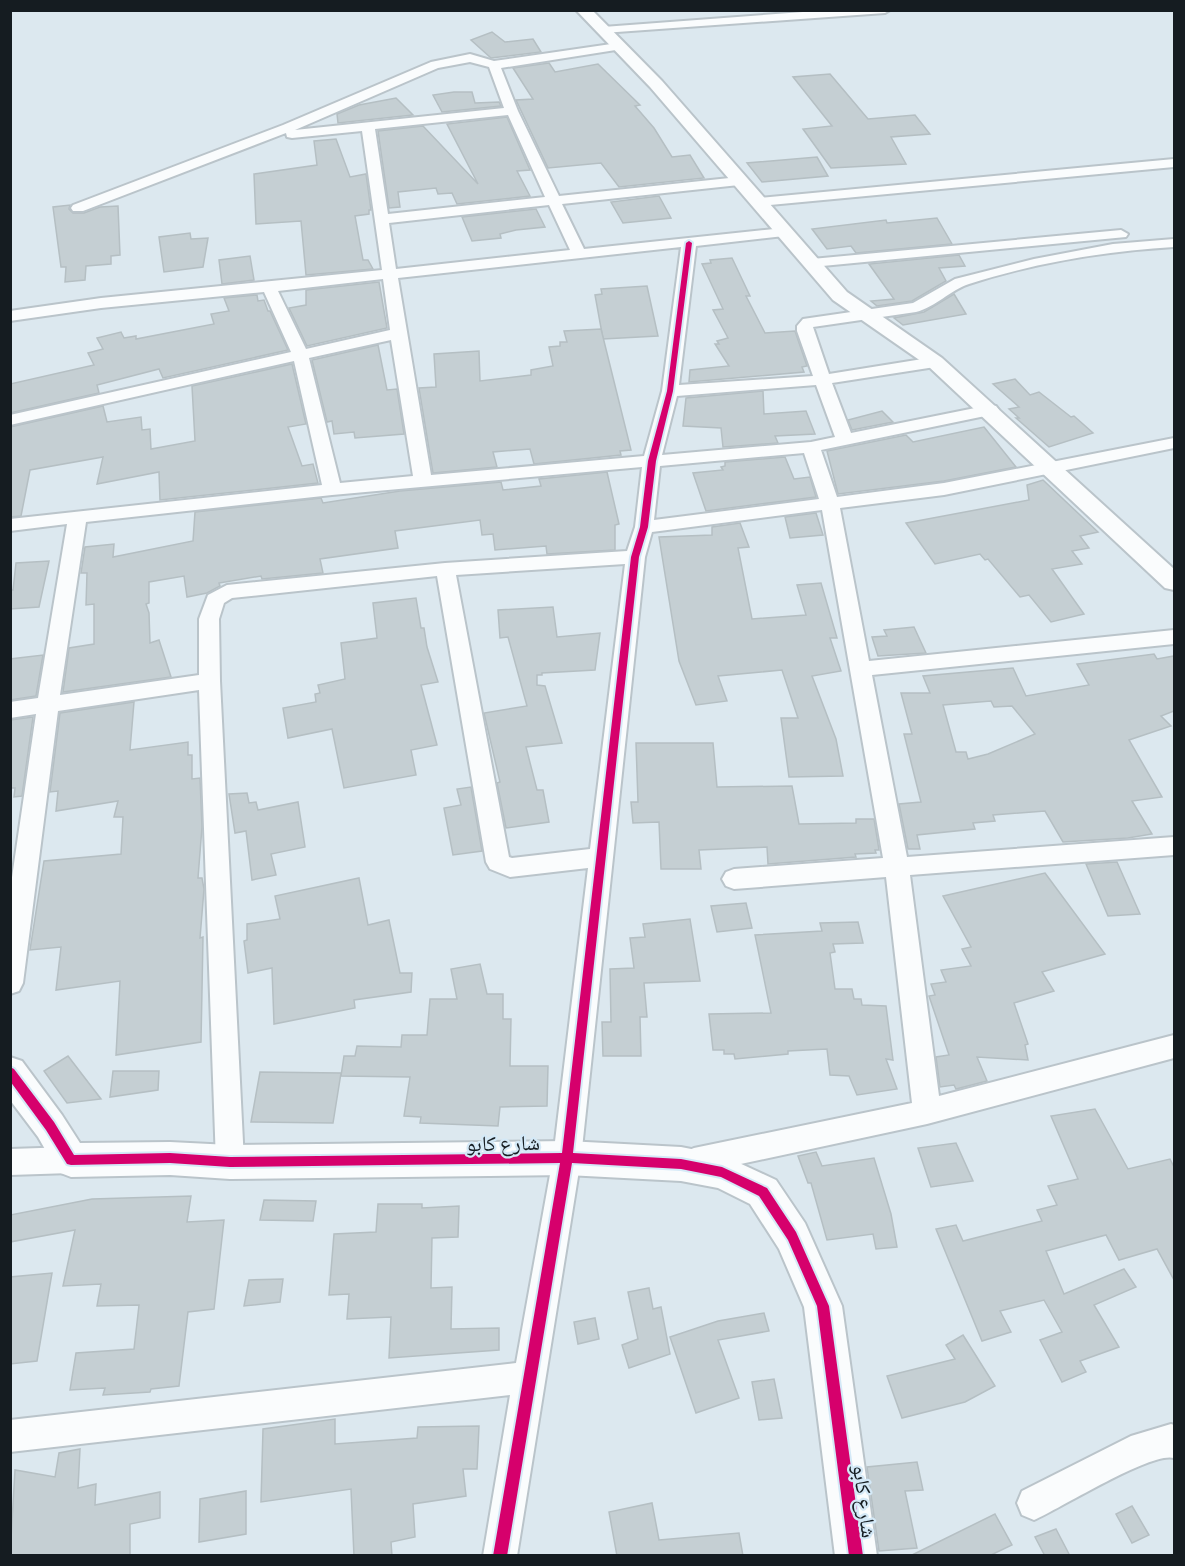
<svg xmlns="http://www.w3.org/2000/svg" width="1185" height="1566" font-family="Literata,'Noto Naskh Arabic',serif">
<rect width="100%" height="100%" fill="#dce8ef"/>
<g fill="#c5cfd3" stroke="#b5bfc3" stroke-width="1.5" fill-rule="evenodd">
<path d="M492,32L505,42L533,39L541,52L491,58L471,40Z"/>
<path d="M549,63L555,72L598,64L640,105L635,106L654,128L672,157L690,155L704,178L619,187L601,163L548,168L516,100L533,99L513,68Z"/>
<path d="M830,74L868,119L915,115L930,134L891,137L906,164L831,168L803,129L832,126L793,77Z"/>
<path d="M454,92H472L475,103L499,102L501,106L442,112L433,95Z"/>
<path d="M396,98L413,115L338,123L337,114L359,105Z"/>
<path d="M507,117L530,170L517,171L530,196L457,204L452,193L438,194L436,188L398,192L400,207L389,208L378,131L423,126L478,184L447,124Z"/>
<path d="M336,139L350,177L366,174L371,210H369V214L355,216L363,260H368L373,269L306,275L301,221L256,224L254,174L317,165L314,141Z"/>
<path d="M817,157L828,176L762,182L747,163Z"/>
<path d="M659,196L671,218L623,223L611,202Z"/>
<path d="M70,205L69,209L73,213H84L100,207L118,206L120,255L111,256V264L86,266L85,280L65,282L66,267H61L53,207Z"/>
<path d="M536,209L545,227L516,230L500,234L501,238L472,241L462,217Z"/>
<path d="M937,218L952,244L856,253L851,246L827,249L812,229L886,220L887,223Z"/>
<path d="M190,233L191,239L208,238L203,267L164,272L159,237Z"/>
<path d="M959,255L965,266L939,268L946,281L912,301L877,306L871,301L894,299L869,264Z"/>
<path d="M250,256L254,280L222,284L219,260Z"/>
<path d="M732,258L750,296H746L765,333L795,331L807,366L802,367L804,372L689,382L690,370L729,366L715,344H719L717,341L728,338L713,310L723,309L702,264L711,263L710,260Z"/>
<path d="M379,282L387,328L307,346L289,308L306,305V290Z"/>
<path d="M647,286L658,336L603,339L595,295L602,294L601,289Z"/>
<path d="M954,294L966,314L903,325L894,318L924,312Z"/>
<path d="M257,295L258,301L264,300L268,311H270L288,350L163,378L159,369L97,385L99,393L10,413V384L94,365L88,353L103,349L97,338L121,332L124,338L136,336V339L214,324L211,314L229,311L224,298Z"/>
<path d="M601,329L631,450L620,451L621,455L534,464L530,449L493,452L497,467L433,473L419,388L436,387L434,354L479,351L480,381L531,375V370L553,366L549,347L560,346V342H567L564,331Z"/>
<path d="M378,345L387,390L397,389L404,434L355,438L354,432L334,434L332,421L327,422L312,360Z"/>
<path d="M292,364L306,424L288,427L302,466L313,464L318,483L160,500L159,472L97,484L103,457L30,470L21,516L10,517V427L103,406L107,422L141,417L142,430L150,429L151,449L195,441L192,386Z"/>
<path d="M1015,379L1030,395L1039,392L1071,417L1074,416L1093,433L1049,447L1016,418H1019L1009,409L1019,407L993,384Z"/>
<path d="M763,391L764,414L806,411L815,434L775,436L778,443L723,447L721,428L683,426L686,398Z"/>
<path d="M882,411L893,422L852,430L848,420Z"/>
<path d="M984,427L1016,467L944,481L838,494L827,451L906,435L913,442Z"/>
<path d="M785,457L794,479L810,477L816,497L706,511L693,473L723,470L721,467L725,466V462Z"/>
<path d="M607,472L619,524L615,525V550L547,554L546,546L495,550L493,534L482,535L480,520L395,531L398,548L320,559L323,573L262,579L261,576L219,583L220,586L207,593L187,597L184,576L149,582V603L146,604L149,613L150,643L159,640L171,677L63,692L69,648L94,644V604L86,605L87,573H81L85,547L114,544L113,557L193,541L195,512L321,498L323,503L400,491L501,482L503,490L541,486L539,479Z"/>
<path d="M1043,480L1098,532L1080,536L1089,548L1072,551L1082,564L1052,569L1084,614L1051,622L1029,595L1020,597L988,559L985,560L980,554L935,564L906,523L1029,500L1027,485Z"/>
<path d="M816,513L823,535L790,538L785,517Z"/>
<path d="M740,523L749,547L738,548L752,619L806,615L797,585L821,583L837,638H830L841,671L812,676L836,739L843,776L789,777L781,718H798L782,670L718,676L727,701L696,705L679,661L659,537L712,535V527Z"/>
<path d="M49,561L39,607L10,609V590H13L16,563Z"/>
<path d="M416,598L421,628H424L427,647L438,682L421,685L437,745L411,750L416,775L344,788L332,729L288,738L283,708L316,702L315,694L320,693L318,685L345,679L341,643L377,638L373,603Z"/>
<path d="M553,607L557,637L600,633L595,670L542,673V675H537V685L545,686L562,743L526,747L537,790H543L549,822L506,828L497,783L500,782L484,713L527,706L508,637L500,638L498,610Z"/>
<path d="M914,627L926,653L878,656L872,637L887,636L884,630Z"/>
<path d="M1154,654L1157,659L1174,656V711L1161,716L1171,726L1129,740L1162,797L1132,801L1152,834L1128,838L1063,842L1045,811L993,815L995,821L973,823L975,829L917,835L920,849H908L899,804L921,802L904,734H912L901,693H930L923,676L1013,668L1026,696L1089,685L1077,664ZM991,701L994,707L1012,706L1035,734L988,754L968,759L966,752H956L943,705Z"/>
<path d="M43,655L36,696L10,700V659Z"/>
<path d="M134,702L130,750L188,742V755H192V779L200,778L202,827L198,878H202L204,889L200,938L203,937L201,1042L116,1055L120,981L56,990L61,947L30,950L44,861L121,854L123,817H114L118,801L56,811L58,791L50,792L60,713Z"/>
<path d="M33,717L22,796L14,797L15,788H10V720Z"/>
<path d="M636,743H713L717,787L792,786L799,824L856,823V819H874L879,850H875L876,853L855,854L856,857L768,864L767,847L699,850L701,869H661L659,822L633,823L631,802H638Z"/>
<path d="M471,787L482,851L453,855L444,808L461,805L457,789Z"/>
<path d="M247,793L249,803L256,802L258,810L298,802L305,847L271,854L276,875L252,880L246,831L235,833L229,794Z"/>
<path d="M1117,862L1140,914L1108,916L1086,864Z"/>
<path d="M1045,873L1105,954L1042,972L1054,991L1014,1003L1028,1044L1025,1045L1028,1060L977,1057L987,1081L956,1089L954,1085L940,1087L936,1057L949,1055L929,996L935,995L931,984L946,982L941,970L971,966L962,949L971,947L943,896Z"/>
<path d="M359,878L368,925L389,920L400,973H412L411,992L354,1000L355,1008L274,1024L272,968L248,973L244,941L247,940V924L280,919L275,896Z"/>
<path d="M746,903L752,928L717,932L711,906Z"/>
<path d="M690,919L700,981L644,983L647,1017H640L641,1056H603L602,1022H611L610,969L634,968L630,938L645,937L643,924Z"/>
<path d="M858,922L863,943L833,944L835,952L830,953L835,989H852L854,999H861L862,1005L886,1006L893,1060L886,1059L897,1089L857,1095L849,1076L830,1075L827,1049L788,1051V1054L735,1059L734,1054H724V1050H713L709,1014L771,1013L755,935L822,931L820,923Z"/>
<path d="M480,964L487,994H503V1019H511L510,1066H548L547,1106L500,1107L498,1126L420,1123L421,1117L404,1116L410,1077L341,1076L344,1056H355L357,1046L401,1047L402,1035H427L430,999H457L451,969Z"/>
<path d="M68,1056L101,1099L67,1103L44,1071Z"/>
<path d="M113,1071H159L158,1090L110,1097Z"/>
<path d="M260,1072L341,1073L333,1123L251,1122Z"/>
<path d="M1095,1109L1128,1169L1170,1159L1174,1167V1280L1157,1249L1119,1260L1106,1235L1046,1251L1064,1294L1124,1269L1136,1287L1094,1305L1119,1347L1080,1361L1086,1372L1062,1382L1040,1340L1062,1332L1044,1300L1000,1311L1011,1332L982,1341L936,1229L956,1225L963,1241L1042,1221L1037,1210L1057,1205L1048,1186L1078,1179L1051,1116Z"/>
<path d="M956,1143L973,1181L931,1187L918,1148Z"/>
<path d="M816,1152L822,1166L874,1158L891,1214L897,1247L876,1249L873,1234L827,1240L811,1183H808L798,1156Z"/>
<path d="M191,1196L187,1222L224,1220L214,1309L188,1312L179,1386L151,1389L150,1392L103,1395L105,1388L70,1390L76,1353L134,1349L139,1305L97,1306L101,1284L63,1286L75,1230L10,1242V1215L92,1199Z"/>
<path d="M264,1200L316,1201L313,1221L260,1220Z"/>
<path d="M378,1204H422V1208L459,1206L458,1237L432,1238L431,1288L452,1287L451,1329L499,1328V1350L389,1358L391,1317L347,1319L349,1294L329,1295L334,1234L376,1232Z"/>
<path d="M52,1273L37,1361L10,1364V1277Z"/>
<path d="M283,1279L280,1302L244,1306L249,1280Z"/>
<path d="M649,1288L653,1309L661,1307L670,1354L629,1368L622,1345L638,1339L628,1292Z"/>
<path d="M764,1313L769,1331L718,1340L739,1398L696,1413L670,1337L718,1321Z"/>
<path d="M595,1318L599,1339L578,1344L574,1322Z"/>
<path d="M963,1335L995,1386L965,1402L902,1418L887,1376L955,1359L946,1345Z"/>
<path d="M774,1379L782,1418L759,1420L752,1382Z"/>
<path d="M335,1419V1444L417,1438L418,1427L479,1426L477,1469H463L466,1496L413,1504L415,1537L391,1542L392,1556H354L351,1489L261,1502L263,1429Z"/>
<path d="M80,1449L78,1488L96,1484L95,1505L160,1492V1518L130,1524V1556H10L15,1470L55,1477L59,1453Z"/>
<path d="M917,1462L923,1490L905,1491L917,1548L879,1551L867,1467Z"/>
<path d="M246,1491V1534L199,1542L200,1499Z"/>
<path d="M652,1503L659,1540L739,1533L743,1556H617L609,1512Z"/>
<path d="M1132,1506L1149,1535L1132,1543L1116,1514Z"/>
<path d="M995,1514L1012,1545L989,1556H910Z"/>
<path d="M1056,1529L1070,1556H1045L1035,1537Z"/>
</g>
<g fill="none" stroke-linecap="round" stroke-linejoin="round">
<defs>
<g id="minor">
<path d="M830,10H890L885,13L603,33L597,30L603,27Z"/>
<path d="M618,43L624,47L622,49L501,68L518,111L559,196L739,177L746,181L739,185L562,204L584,249L784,228L791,232L784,236L696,246L679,385L813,376L797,331V326L803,319L913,303L955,279L1034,259L1113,244L1174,239V247C1106,251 1034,263 969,284C950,290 936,307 916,312L813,327L829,374L935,357L943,362L935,367L832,383L851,433L990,405L996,406L999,410L996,414L990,415L821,450L837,497L944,483L1174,438V448L944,495L840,508L869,661L1174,630V644L872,675L907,857L1174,837V855L910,875L939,1096L1174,1035V1058L927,1124L694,1174L684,1170L680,1161L684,1152L694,1148L912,1103L886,877L734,889L726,886L722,879L726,872L734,869L883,858L822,510L652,532L645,557L581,1158L517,1556H483L510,1395L10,1452V1420L516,1363L553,1158L588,868L510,877L490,869L486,862L437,576L232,598L224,603L219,619L220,681L244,1162L240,1171L230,1175L220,1171L216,1162L199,690L58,711L23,983L19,991L10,994V891L36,714L10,718V702L38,698L67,524L10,531V519L322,485L294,361L10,425V415L291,352L264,292L101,308L10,321V311L101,298L382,270L362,131L292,138L287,137L286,133L83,211H73L71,208L73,205L283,125L431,62L470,54L494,61ZM470,62L489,67L504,108L295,130L438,68ZM508,115L545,197L388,214L375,129ZM549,205L570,250L396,269L389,223ZM681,247L662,391L644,456L431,475L398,278ZM383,279L390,330L306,349L278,291ZM391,340L413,476L340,483L309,358ZM816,385L835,437L811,442L662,455L677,396ZM804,453L819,499L654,520L660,466ZM642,467L635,527L627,551L445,563L227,585L208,595L199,619V675L60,695L86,522L332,495ZM625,564L590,849L512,858L509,857L456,575Z"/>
<path d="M1174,159V167L759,206L752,202L759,198Z"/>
<path d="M1121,230L1128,234L1126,237L812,267L805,263L812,259Z"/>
<path d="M71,1147L81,1151L85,1160L81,1169L71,1173L10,1175V1149Z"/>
<path d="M1171,1424L1174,1425V1458C1152,1451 1061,1508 1034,1520L1022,1515L1017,1503L1022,1491L1131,1436Z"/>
</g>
<g id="tertiary">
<path d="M576,10H592L662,81L847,292L942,358L1174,569V590L1165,588L928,366L833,300L650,87Z"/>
<path d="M10,1057L22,1061L62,1115L80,1143L170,1142L230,1145L567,1141L681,1147L722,1155L776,1180L805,1223L842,1306L877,1556H835L804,1307L779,1249L750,1204L718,1188L681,1181L567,1175L230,1179L170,1175L71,1177L58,1172L38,1137L10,1100Z"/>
</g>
</defs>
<use href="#minor" stroke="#bac4ca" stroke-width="4"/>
<use href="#tertiary" stroke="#bac4ca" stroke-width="4"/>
<use href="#minor" fill="#fafcfd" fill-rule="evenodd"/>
<use href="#tertiary" fill="#fafcfd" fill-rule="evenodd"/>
<defs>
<path id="cycleway" d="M689,241L692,243L673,391L656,461L648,527L639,557L573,1153L681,1159L722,1167L767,1188L796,1232L829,1306L863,1556H849L817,1306L788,1240L759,1196L721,1177L681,1169L572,1163L507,1556H493L560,1163L230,1167L170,1163L71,1165L67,1164L46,1130L10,1081V1067L14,1069L54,1122L74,1155L170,1153L230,1157L562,1153L631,557L640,527L648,461L667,391L686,243Z"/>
</defs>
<use href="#cycleway" stroke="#d4e9f7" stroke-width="4"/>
<use href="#cycleway" fill="#d6006c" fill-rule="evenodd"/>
</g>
<g text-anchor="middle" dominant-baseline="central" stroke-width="4.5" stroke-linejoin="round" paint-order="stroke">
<g font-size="21" fill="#151c21" stroke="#d4e9f7">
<text transform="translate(503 1141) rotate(-1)">شارع كابو</text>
<text transform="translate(867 1501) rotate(83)">شارع كابو</text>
</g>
</g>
<rect width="1185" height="1566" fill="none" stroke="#151c21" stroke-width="24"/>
</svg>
